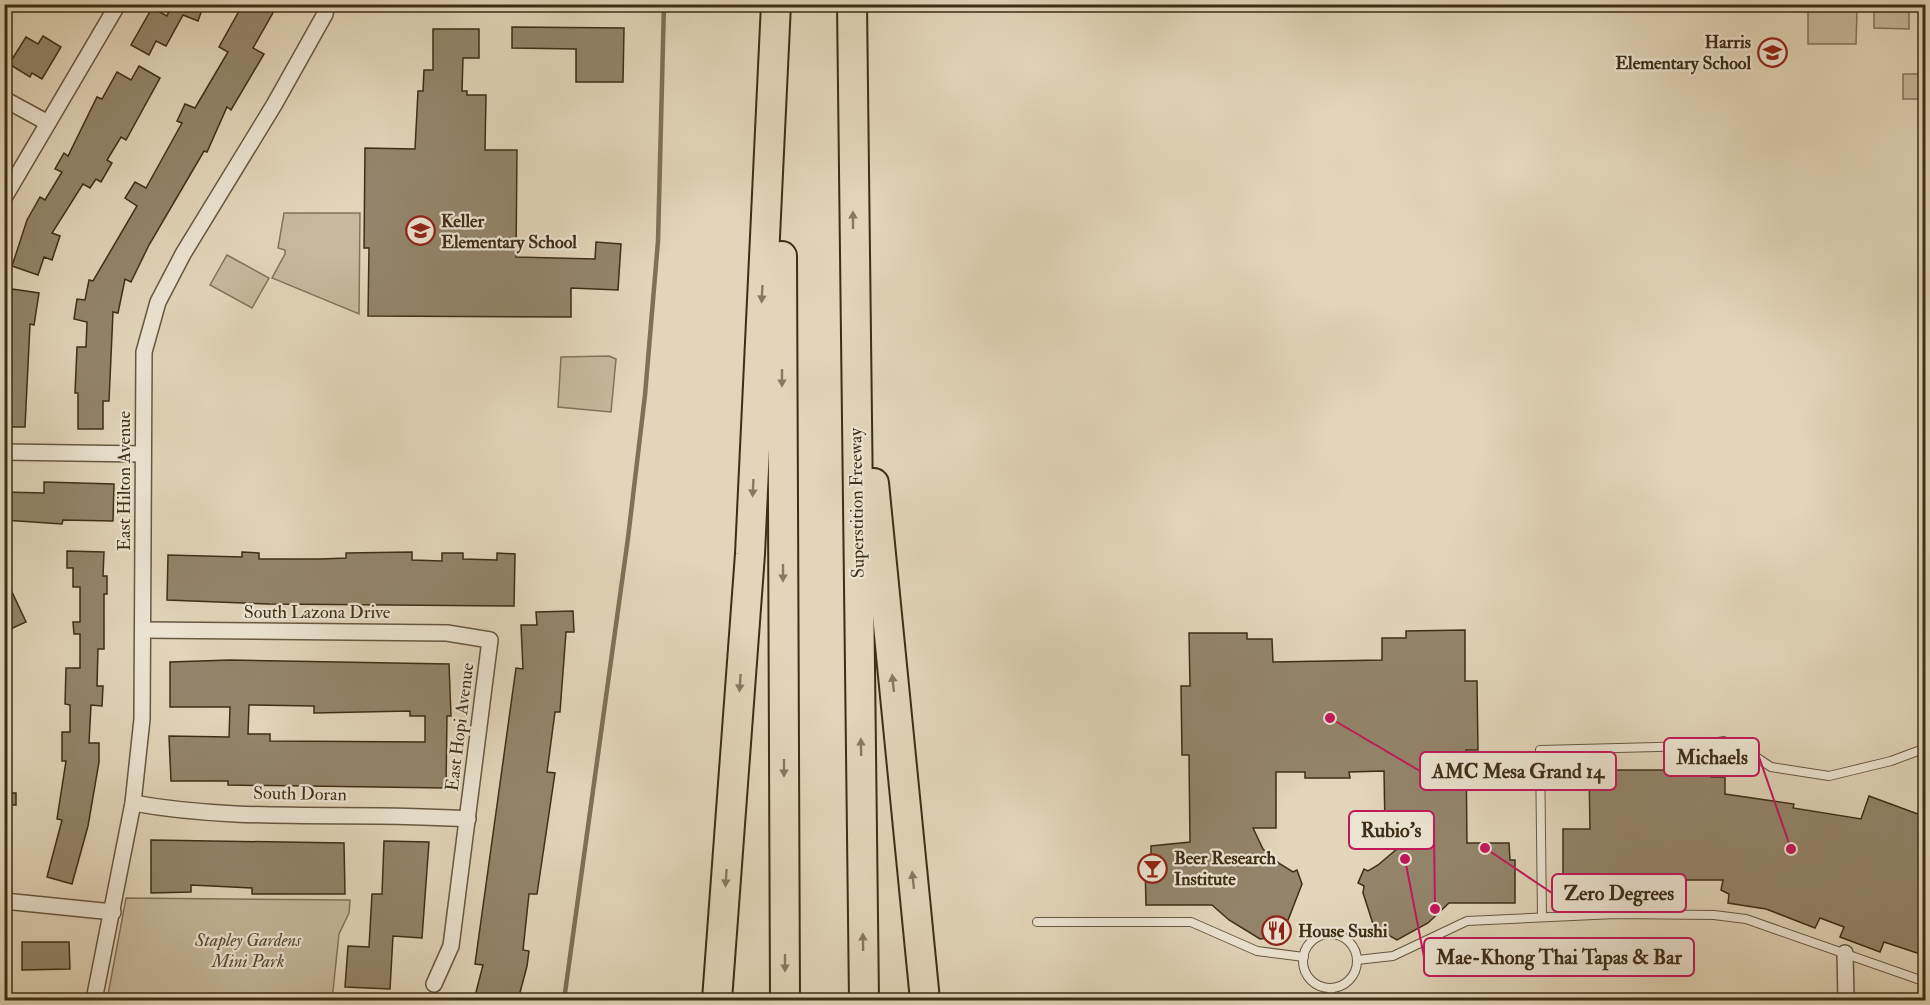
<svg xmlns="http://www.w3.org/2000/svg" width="1930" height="1005" font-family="'IM FELL Double Pica',serif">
<rect width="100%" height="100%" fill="#e2d5b9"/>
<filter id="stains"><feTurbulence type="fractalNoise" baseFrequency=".00333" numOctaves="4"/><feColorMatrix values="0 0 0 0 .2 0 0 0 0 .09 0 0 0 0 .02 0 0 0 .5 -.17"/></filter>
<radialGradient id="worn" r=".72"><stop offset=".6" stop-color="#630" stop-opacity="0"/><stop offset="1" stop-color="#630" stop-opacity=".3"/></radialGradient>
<g fill="#c6b99d" stroke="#82745a" stroke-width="1.5">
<path d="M1874,5H1909V29L1874,28Z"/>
<path d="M1808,10H1857L1856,44H1808Z"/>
<rect x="1903" y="74" width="22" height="25"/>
<path d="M284,213H360L359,314L272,278L285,254V250L278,248Z"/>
<path d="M227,255L269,278L252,308L210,285Z"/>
<path d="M609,356L616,359L611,412L558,407L561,357Z"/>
<path d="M126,898L350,900L349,913L339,934L332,1000H107Z"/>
</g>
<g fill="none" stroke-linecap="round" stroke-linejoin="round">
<path stroke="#7f7057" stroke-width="4.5" d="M564,1000L628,538L645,395L658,241L664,4"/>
</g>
<g fill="#93856b" stroke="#3e2e17" stroke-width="1.5" fill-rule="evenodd">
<path d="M157,4H204L198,21L183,15L166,46L156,41L149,55L131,45L152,8L167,16L169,11Z"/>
<path d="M243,4H278L253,48L264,54L231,110L227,107L207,152L204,151L149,245L131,282L125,279L118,313L113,312L109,401H103V429H78V393H75L77,347H86L87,322L74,319L77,299L85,300L89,280L93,281L137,206L125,198L135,182L146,188L182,123L177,121L185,104L195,108L228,52L219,47Z"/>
<path d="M512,27L624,28L623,82H576V49L512,48Z"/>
<path d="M433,29H479V58H463L462,91H467V95H486L485,150H517L516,257L595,259L596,242L621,244L618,290L571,288V317L368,316L369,248H364L365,148L415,149L418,91H423L424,70H433Z"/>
<path d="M43,36L61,47L42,79L32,73L30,77L9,64L26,37L38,44Z"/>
<path d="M139,66L160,78L126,140L121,137L107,160L112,163L101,182L96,179L90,188L83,184L52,233L60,236L52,260L44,257L38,275L12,266L27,220L40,197L45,200L62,172L55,169L64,153L68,156L97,97L102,99L117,72L131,80Z"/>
<path d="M12,289L39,293L34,325L30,324L25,427H4V300L11,301Z"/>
<path d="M44,482L114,484L113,521L63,520L62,524L4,520V492L44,493Z"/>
<path d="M67,551L104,552L103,576H107V594H104V649H98L97,686H103L102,706L91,705L89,743H99V762L88,826L72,884L47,877L62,820L57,819L66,761H62V732H70V705L65,704L66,668H80V634H74L73,622H80V587H73V568H67Z"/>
<path d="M242,552L259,553V559H320L346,558V553L412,552V560L442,561V553H463V559L497,560V553L515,554L514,606L269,604L167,600L168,555L242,557Z"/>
<path d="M4,575L26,622L4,632Z"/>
<path d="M573,611L574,632H566L560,712H555L547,772L555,773L537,894H529L523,950L529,951L527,966L518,1000H474L483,965L475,964L516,668L523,669L521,625H537L536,612Z"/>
<path d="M1465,630V681H1477L1478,750H1466L1467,843H1509L1510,860H1515V903H1449L1428,923L1397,940L1374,927L1363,893L1364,886L1358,883L1364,869L1368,871L1378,865L1398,848L1408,828H1385L1384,771L1349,772L1350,778H1305V772H1276V828H1253L1263,849L1280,864L1293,872L1297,870L1302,884L1283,933L1280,932L1276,937L1260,939L1229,920L1212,905H1146L1145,863H1151V846L1190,842L1189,755H1182L1181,686H1190L1189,633H1247V639H1272L1273,662L1382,660V638H1406V631Z"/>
<path d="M230,660L449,664L451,716H447L446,788L228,785V781H171L169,736L229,737L230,707H170V662ZM249,705L314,706V713L410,711V716H425V742L270,741V734H248Z"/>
<path d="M1589,770H1711V777H1725V794L1794,804L1793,808L1861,819L1869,796L1926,817V956L1884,942L1880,952L1840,937L1844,927L1820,918L1815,928L1766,909L1728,903L1729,894L1721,890L1723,880H1657L1653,886L1639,892L1624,889L1615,880H1563V829H1590Z"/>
<rect x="4" y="793" width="12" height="12"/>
<path d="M151,840L344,843L345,894H252V888L191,885V892L151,893Z"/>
<path d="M384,841L429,842L422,938L393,936L390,989L345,987L348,946L369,947L372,894H382Z"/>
<path d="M22,942H69L70,969L22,970Z"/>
</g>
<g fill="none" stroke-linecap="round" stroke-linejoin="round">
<defs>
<g id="service">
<path d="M1542,917L1540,750L1696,746L1724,741L1747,751L1771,767L1829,776L1891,761L1926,748"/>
<path d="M1037,922H1191L1257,951L1304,957"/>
<circle cx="1330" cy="961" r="27"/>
<path d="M1357,960L1393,956L1467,921L1616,914L1714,915L1746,919L1926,982"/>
<path d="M1331,989V1000"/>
</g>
<g id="minor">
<path d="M4,99L48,123"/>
<path d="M4,198L118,4"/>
<path d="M4,452L143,454"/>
<path d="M143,630L447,633L490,640L451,946L434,984"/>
<path d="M133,803C243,823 357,811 468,819"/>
<path d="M4,901L113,912"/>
<path d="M1845,953L1846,1000"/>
<path d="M94,1000L133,803L142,719L144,352L158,302L183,254L274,105L325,14L327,4"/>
</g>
<g id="motorway">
<path d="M852,4L864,1000"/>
<path d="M782,256L785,1000"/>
<path d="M874,483L925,1000"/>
<path d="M717,1000L750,554L776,4"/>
</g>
</defs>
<use href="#service" stroke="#675840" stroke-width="10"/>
<use href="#minor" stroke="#675840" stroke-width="18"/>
<use href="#motorway" stroke="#3e2e17" stroke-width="32"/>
<use href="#service" stroke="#ece4d2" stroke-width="8"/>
<use href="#minor" stroke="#ece4d2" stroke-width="15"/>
<use href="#motorway" stroke="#e2d5b9" stroke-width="28"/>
</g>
<defs><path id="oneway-solid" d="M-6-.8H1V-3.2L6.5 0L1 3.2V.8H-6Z" transform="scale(1.5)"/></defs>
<g fill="#887960">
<use href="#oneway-solid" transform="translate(853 220) rotate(-90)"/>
<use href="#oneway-solid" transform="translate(762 294) rotate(93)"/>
<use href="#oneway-solid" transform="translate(782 378) rotate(90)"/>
<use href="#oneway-solid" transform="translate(753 488) rotate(93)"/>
<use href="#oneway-solid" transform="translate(783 573) rotate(90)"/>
<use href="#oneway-solid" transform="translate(740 683) rotate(94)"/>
<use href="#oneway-solid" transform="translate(893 683) rotate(-96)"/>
<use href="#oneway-solid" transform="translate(861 747) rotate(-91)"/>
<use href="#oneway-solid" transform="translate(784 768) rotate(90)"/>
<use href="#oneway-solid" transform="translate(726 878) rotate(94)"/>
<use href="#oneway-solid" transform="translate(913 880) rotate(-96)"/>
<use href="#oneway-solid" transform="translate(863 942) rotate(-91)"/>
<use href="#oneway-solid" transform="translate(785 963) rotate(90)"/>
</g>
<defs>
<symbol id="school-ring" viewBox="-11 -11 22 22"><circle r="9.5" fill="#ece4d2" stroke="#8f2418" stroke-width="1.5"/><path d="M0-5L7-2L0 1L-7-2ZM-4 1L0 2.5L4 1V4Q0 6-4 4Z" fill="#8f2418"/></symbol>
<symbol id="bar-ring" viewBox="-11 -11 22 22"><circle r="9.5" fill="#ece4d2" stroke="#8f2418" stroke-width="1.5"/><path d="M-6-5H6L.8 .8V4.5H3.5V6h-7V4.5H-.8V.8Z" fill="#8f2418"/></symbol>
<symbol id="restaurant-ring" viewBox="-11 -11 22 22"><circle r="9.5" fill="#ece4d2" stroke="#8f2418" stroke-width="1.5"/><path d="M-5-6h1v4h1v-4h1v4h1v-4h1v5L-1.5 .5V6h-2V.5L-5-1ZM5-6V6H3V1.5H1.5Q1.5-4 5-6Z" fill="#8f2418"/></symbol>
</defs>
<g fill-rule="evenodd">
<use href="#school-ring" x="1756" y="36" width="33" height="33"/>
<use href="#school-ring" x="404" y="214" width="33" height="33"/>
<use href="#bar-ring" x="1136" y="852" width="33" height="33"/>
<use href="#restaurant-ring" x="1260" y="914" width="33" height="33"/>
</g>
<g text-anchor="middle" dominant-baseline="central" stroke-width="4.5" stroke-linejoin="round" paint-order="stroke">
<g font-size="18" font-weight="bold" fill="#3e2e17" stroke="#ece4d2" text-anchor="start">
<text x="1751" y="42" text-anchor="end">Harris<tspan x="1751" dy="21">Elementary School</tspan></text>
<text x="441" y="221">Keller<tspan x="441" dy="21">Elementary School</tspan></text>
<text x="1174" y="858">Beer Research<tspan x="1174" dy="21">Institute</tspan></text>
<text x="1298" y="931">House Sushi</text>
</g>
<g font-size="18" fill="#3e2e17" stroke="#ece4d2">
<text transform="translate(124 481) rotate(-90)">East Hilton Avenue</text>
<text transform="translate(857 503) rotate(-91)">Superstition Freeway</text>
<text x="317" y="612">South Lazona Drive</text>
<text transform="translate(460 727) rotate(-83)">East Hopi Avenue</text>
<text transform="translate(300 794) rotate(1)">South Doran</text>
</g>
<g font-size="18" font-style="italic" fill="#594a32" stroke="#ece4d2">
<text x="248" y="940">Stapley Gardens<tspan x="248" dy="21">Mini Park</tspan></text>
</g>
</g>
<path fill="none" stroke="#c2185b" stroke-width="2" d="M1791 849L1759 757M1330 718L1420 771M1435 909L1434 830M1485 848L1552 893M1405 859L1424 957"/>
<g fill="#c2185b" stroke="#ece4d2" stroke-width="2">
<circle cx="1791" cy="849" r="6"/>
<circle cx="1330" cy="718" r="6"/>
<circle cx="1435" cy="909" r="6"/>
<circle cx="1485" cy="848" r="6"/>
<circle cx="1405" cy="859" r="6"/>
</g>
<g fill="#ece4d2" stroke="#c2185b" stroke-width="2">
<rect x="1664" y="738" width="95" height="38" rx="6"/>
<rect x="1420" y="752" width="196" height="38" rx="6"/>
<rect x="1349" y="811" width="85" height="38" rx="6"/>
<rect x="1552" y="874" width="134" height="38" rx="6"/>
<rect x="1424" y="938" width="270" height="38" rx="6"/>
</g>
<g font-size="20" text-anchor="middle" font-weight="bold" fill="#3e2e17">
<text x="1712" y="764">Michaels</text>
<text x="1518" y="778">AMC Mesa Grand 14</text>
<text x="1391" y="837">Rubio's</text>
<text x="1619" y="900">Zero Degrees</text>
<text x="1559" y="964">Mae-Khong Thai Tapas &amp; Bar</text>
</g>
<rect width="1930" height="1005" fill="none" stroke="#e2d5b9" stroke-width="24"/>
<rect x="6" y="6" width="1918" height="993" fill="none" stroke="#3e2e17" stroke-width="3"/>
<rect x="12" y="12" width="1906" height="981" fill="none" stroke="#3e2e17" stroke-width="1.5"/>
<rect width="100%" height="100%" filter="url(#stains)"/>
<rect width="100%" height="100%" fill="url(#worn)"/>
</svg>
